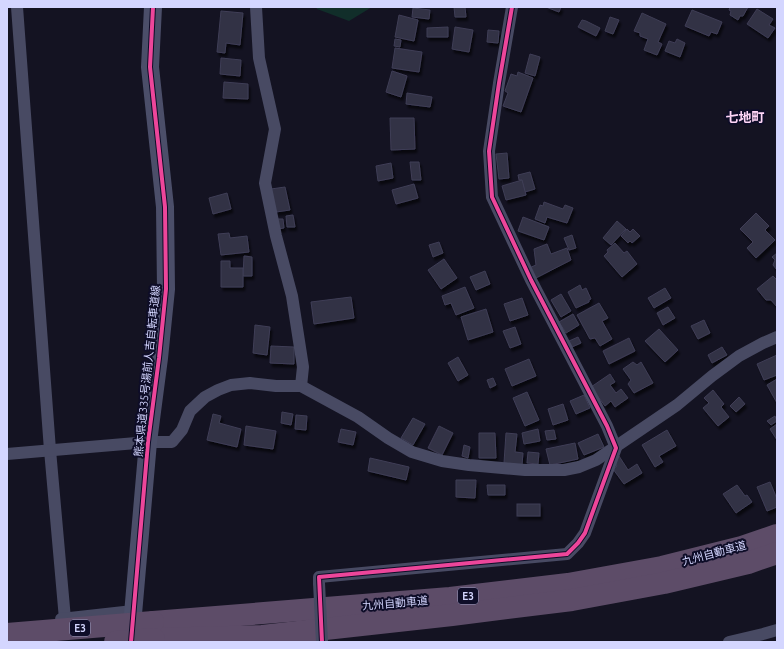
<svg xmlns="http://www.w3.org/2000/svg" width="784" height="649" font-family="Ubuntu,'Noto Sans JP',sans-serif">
<defs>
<filter id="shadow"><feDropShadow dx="2" dy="3.5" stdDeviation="1" flood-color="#0009"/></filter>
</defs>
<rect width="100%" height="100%" fill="#141322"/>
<path fill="#112e2a" d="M316,7H372L349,21L317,9Z"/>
<g fill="#323144" stroke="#3f3e56" filter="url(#shadow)">
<path d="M454,7H465L466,17H455Z"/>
<path d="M546,7H561L559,12Z"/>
<path d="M730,7H748L743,16H740L738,20L730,15L731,11L729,10Z"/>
<path d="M413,8L430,10L429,19L412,17Z"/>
<path d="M757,9L773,19L769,25L775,28L768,38L747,24Z"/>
<path d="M692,10L722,22L717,34L711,32L709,36L685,26Z"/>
<path d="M221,11L243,13L240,45L226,43L225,53L217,52Z"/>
<path d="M642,13L666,24L658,42L662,44L657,55L644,50L648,39L640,36V33L634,31Z"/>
<path d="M399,15L418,20L414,41L395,37Z"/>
<path d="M610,17L619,20L613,34L605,31Z"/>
<path d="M582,20L586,21L600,28L596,36L578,27Z"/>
<path d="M448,27V37H427V28Z"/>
<path d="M455,27L473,30L469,52L452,49Z"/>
<path d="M488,30L499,31L498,43L487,42Z"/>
<path d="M395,39L401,40L400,47L394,46Z"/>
<path d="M677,39L685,43L680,57L665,51L669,41L675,43Z"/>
<path d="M395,48L422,52L419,72L392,68Z"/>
<path d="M530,54L540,57L535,76L525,73Z"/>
<path d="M221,58L241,60L240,76L220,74Z"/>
<path d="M392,71L407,76L401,97L386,92Z"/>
<path d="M518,72L533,78L521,112L503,106L508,93L505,91L511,74L517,76Z"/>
<path d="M224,82L248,84V99L223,98Z"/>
<path d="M407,93L432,97L430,107L406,104Z"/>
<path d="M390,118H414L415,149L391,150Z"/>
<path d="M507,153L509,178L499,179L496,154Z"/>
<path d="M410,162H419L421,180H412Z"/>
<path d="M391,163L393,178L378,181L376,166Z"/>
<path d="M530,172L535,189L525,192L522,180H519L518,175Z"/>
<path d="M522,180L526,195L506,200L502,186Z"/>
<path d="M414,184L418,198L396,204L392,190Z"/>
<path d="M285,187L290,210L276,212L271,189Z"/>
<path d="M227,193L231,209L213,214L209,198Z"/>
<path d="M544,202L563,209L565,205L573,208L567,223L547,217L545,223L535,219L540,205L543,206Z"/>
<path d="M756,213L769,226L765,230L775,240L756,258L747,248L753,242L740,229Z"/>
<path d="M293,215L295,227H287L286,216Z"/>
<path d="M523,217L549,227L544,240L518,231Z"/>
<path d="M277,219H283L284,228L278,229Z"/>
<path d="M617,221L626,229L611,245L603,238Z"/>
<path d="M627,229L630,232L633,229L640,236L632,243L630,241L628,243L621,236Z"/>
<path d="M229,233L230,238L247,236L249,252L221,255L218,234Z"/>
<path d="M572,235L576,248L569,250L564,238Z"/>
<path d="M439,242L443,253L433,257L429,245Z"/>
<path d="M615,243L624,253L627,251L637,264L622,277L604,256L608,252L607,250Z"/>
<path d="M547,244L551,254L567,248L571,260L534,279L529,268L536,265L534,249Z"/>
<path d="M777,253V270L773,265L775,260L772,257Z"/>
<path d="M244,256L252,257V276H243Z"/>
<path d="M444,259L457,278L441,289L428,270Z"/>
<path d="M221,261H230V268H243V287H221Z"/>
<path d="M485,271L490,284L476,290L470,277Z"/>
<path d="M773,276L777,280V307L771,300H766L757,289Z"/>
<path d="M580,285L582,290L586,288L591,299L589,300V302L576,308L568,292Z"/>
<path d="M465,287L474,308L456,315L451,303L445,305L442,296Z"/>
<path d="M665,288L671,298L654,308L648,298Z"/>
<path d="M561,294L571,311L561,317L551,300Z"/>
<path d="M351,297L354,318L314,324L311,302Z"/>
<path d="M522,298L528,315L510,321L504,304Z"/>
<path d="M599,303L608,318L602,321L612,339L600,346L595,338L590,339L577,315Z"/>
<path d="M668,307L675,318L663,325L657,313Z"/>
<path d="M486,309L493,332L468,340L461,317Z"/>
<path d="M573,314L579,325L566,333L559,322Z"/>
<path d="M704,320L710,333L698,339L691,326Z"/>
<path d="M255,325L270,327L267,355L253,353Z"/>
<path d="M515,327L521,344L510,348L503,331Z"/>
<path d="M659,329L678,350L665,362L645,341Z"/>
<path d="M578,337L581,343L572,347L569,341Z"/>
<path d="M629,338L635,351L609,364L603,351Z"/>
<path d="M271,346L294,347V364L270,363Z"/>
<path d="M722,347L727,355L712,363L708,355Z"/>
<path d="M777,355V375L764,380L757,364Z"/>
<path d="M458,357L468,375L458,381L448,363Z"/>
<path d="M529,359L536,376L512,386L505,369Z"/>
<path d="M633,362L637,365L641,362L653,383L634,393L628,384L631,380L623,369Z"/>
<path d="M610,374L615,382L610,385L616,393L621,389L628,398L615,407L611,401L605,406L591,387Z"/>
<path d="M493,378L496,385L490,388L487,380Z"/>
<path d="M777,379V403L767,385Z"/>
<path d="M713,390L724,404L721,407L729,417L718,426L703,408L709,403L704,398Z"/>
<path d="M527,392L539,420L525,426L513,398Z"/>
<path d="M584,395L590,408L576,414L570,401Z"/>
<path d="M739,397L745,404L736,412L730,406Z"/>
<path d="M563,404L568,420L553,425L548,409Z"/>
<path d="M282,412L293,414L291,425L281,423Z"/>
<path d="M213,414L221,416L219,423L241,429L237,447L207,440Z"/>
<path d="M296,415L307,416L306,430L295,429Z"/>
<path d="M775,416L777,421L771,425L767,421Z"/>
<path d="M413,418L425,424L413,445L401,438Z"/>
<path d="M777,424V440L770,429Z"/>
<path d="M246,426L276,431L273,449L244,445Z"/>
<path d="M439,426L453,433L442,455L428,448Z"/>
<path d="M341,429L356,432L353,445L338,442Z"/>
<path d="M538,429L540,441L524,444L522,433Z"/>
<path d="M554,430L556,439L547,440L545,431Z"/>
<path d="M667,430L676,446L659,456L663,462L655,467L642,445Z"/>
<path d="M479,433H495L496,458H479Z"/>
<path d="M506,433L517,434L515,452L523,453L522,465L504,463Z"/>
<path d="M598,434L604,447L584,455L578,443Z"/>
<path d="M575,443L578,459L550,465L546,449Z"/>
<path d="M464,445L470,447L468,458L462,456Z"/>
<path d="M528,452L539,453L538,464L527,463Z"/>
<path d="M619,456L628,470L637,464L642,473L624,484L613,469L617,466L613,460Z"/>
<path d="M370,458L409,467L406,480L368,471Z"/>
<path d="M456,480H476L475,498L456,497Z"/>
<path d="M770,482L777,499V507L767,511L757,487Z"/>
<path d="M487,485H505V495H488Z"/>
<path d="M737,485L745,496L747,495L752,502L736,513L723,494Z"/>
<rect x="517" y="504" width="23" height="12"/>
</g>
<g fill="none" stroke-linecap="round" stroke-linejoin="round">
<g stroke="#484a63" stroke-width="12">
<path d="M17,7L50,450L65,619"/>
<path d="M256,7L259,58L275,129L265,183L276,236L292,296L303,367L301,386"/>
<path d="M7,454L148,442H172L182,430L190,411L205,397L218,390L231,385L250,383L276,386H301L358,417L388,438L412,452L442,461L469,465L525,470H564L579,467L596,460L677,405L712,376L739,356L763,343L777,337"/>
<path d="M319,583V577L567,554L578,543L585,533L616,448L607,426L531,280L492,197L489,151L499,83L512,7"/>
<path d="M61,619L133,611"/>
<path d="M729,642L763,634L777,630"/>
</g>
<path stroke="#4b4e69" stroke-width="18" d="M131,637L148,442L159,358L166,289L165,207L150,67L153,7"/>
<g stroke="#5d4c68" stroke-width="22">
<path d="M153,622L450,598L568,584L662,567L742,547L777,535"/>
<path d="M154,639L262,636L452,615L572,600L664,583L748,563L777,553"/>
</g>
<path stroke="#484a63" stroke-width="12" d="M319,583L322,642"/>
<g stroke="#5d4c68" stroke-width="22">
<path d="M7,634L153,622"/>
<path d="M115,642L154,639"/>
</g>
<defs>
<g id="cycleway">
<path d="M131,642L148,442L159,358L166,289L165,207L150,67L153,7"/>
<path d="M322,642L319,577L567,554L578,543L585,533L616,448L607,426L531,280L492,197L489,151L499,83L512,7"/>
</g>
</defs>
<use href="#cycleway" stroke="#0e0d28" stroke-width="6"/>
<use href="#cycleway" stroke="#ed469a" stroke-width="4"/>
</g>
<g text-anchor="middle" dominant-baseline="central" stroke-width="4" stroke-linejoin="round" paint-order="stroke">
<g fill="#0e0d28" stroke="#999abe" stroke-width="1">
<rect x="458" y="588" width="20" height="16" rx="3"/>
<rect x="70" y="620" width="20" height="16" rx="3"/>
</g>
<g font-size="10" font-weight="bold" fill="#d4d6ff">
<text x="468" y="596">E3</text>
<text x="80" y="628">E3</text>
</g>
<g font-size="11" fill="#d4d6ff" stroke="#0e0d28">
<text transform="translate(147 371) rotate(-84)">熊本県道335号湯前人吉自転車道線</text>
<text transform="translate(714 553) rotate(-15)">九州自動車道</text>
<text transform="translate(395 603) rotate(-5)">九州自動車道</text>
</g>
<g font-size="13" font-weight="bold" fill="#ffd6f7" stroke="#0e0d28">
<text x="745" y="117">七地町</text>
</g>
</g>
<rect width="784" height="649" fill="none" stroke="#d4d6ff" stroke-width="16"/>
</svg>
